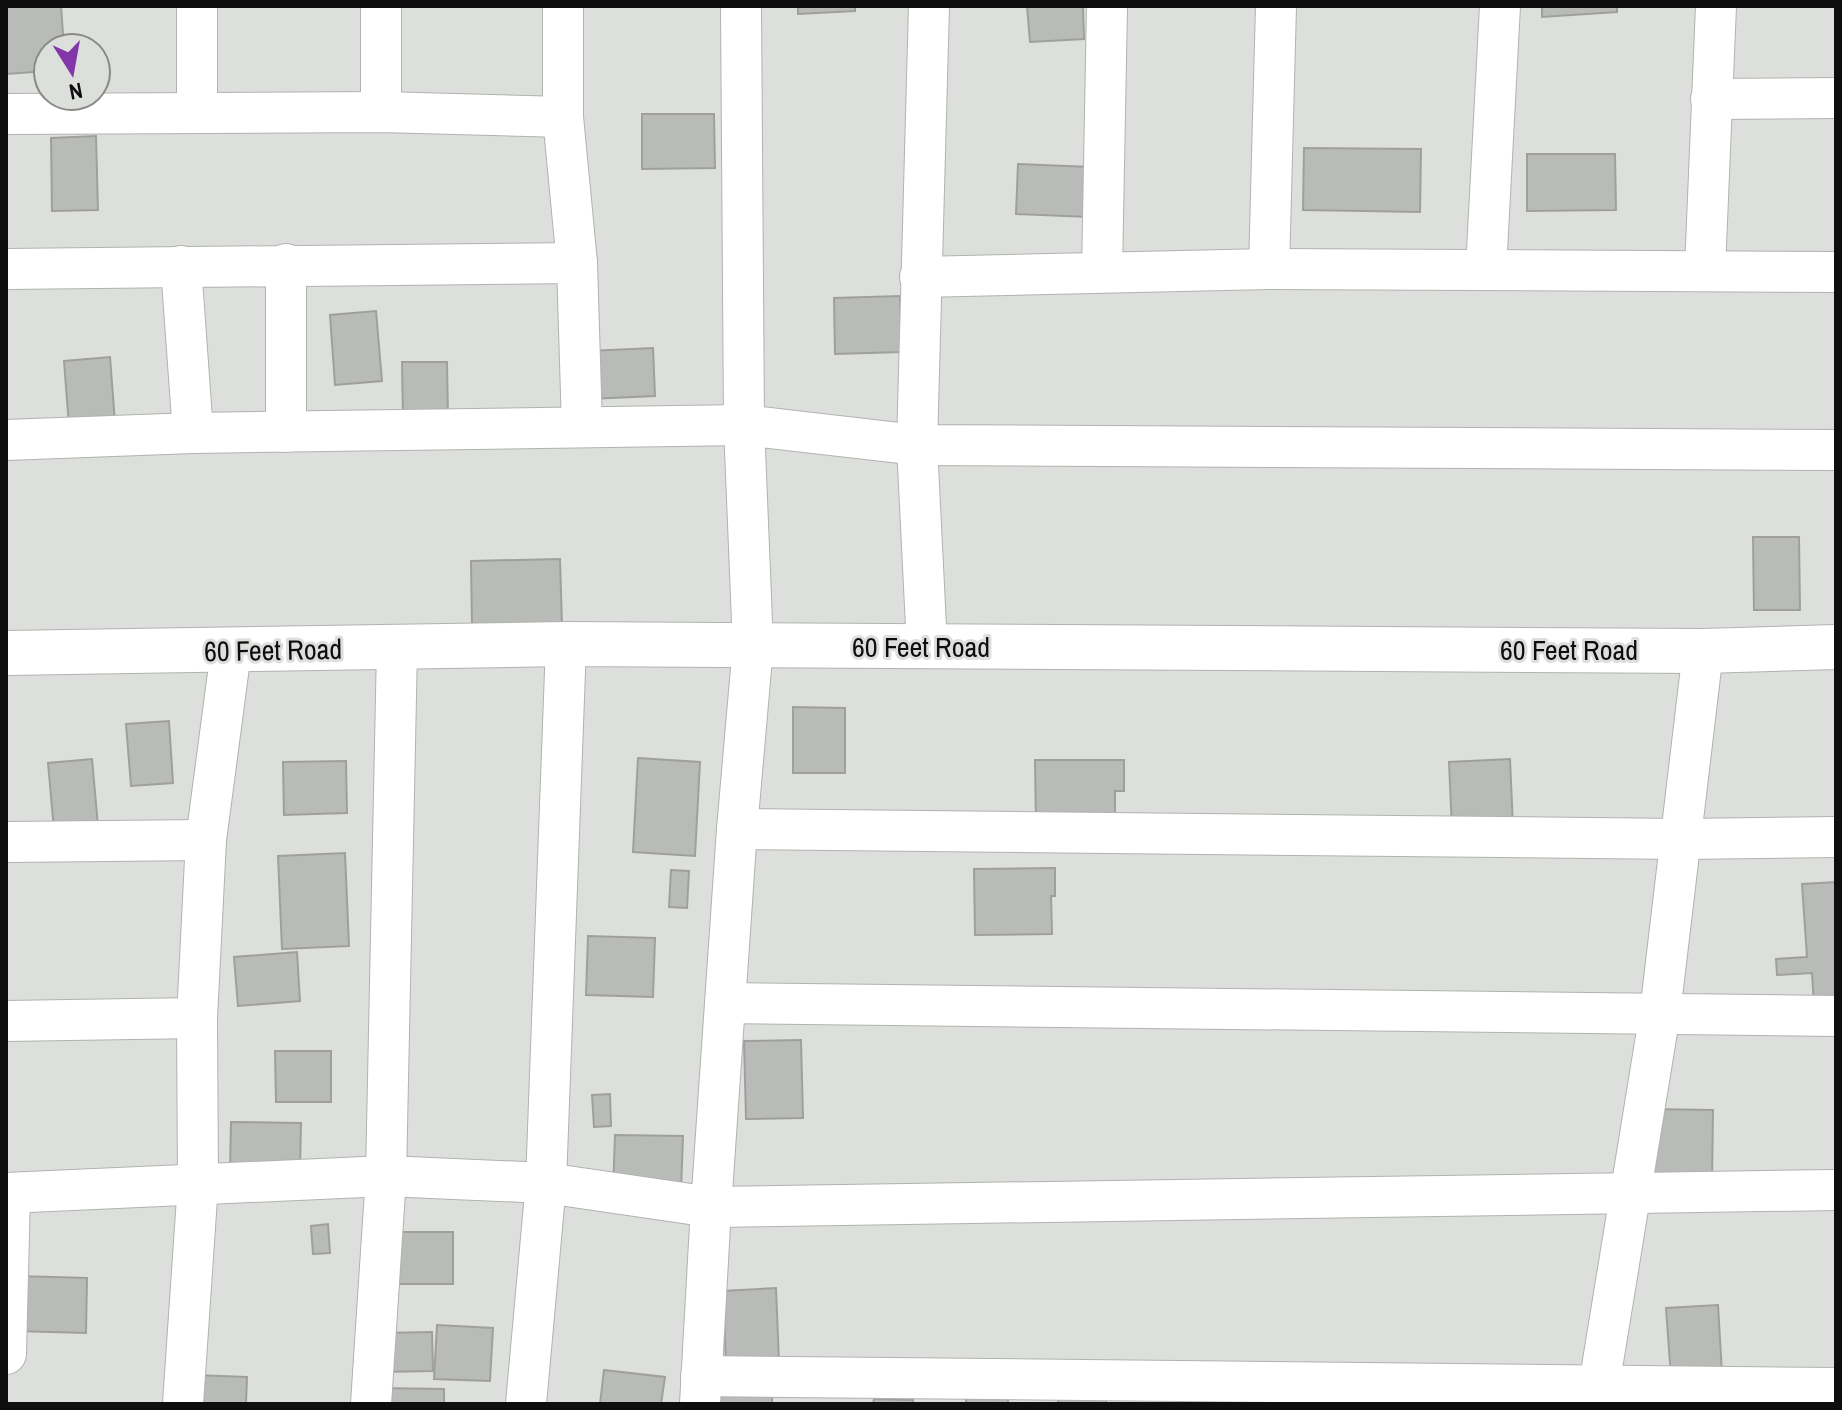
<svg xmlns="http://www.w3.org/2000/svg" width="1842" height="1410" font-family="'Archivo Narrow',sans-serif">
<rect width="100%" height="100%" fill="#dddfdc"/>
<g fill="#b9bbb8" stroke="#9fa09e" stroke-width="2">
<path d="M6,6H61L64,48H48V71L6,74Z"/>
<path d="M798,6H855V11L798,14Z"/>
<path d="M1027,6H1083L1084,39L1030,42Z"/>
<path d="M1542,6H1617V12L1542,17Z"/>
<path d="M642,114H714L715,168L642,169Z"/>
<path d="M96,136L98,210L52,211L51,138Z"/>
<path d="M1304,148L1421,149L1420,212L1303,210Z"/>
<path d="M1527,154H1615L1616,210L1527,211Z"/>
<path d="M1018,164L1091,167L1089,217L1016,214Z"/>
<path d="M900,296L902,352L835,354L834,298Z"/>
<path d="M376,311L382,381L335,385L330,315Z"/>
<path d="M653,348L655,396L589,399L588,351Z"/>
<path d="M110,357L115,422L69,426L64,361Z"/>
<path d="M402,362H447L448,418L403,419Z"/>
<path d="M1753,537H1799L1800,610H1754Z"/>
<path d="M560,559L562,625L472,627L471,561Z"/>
<path d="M793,707L845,708V773H793Z"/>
<path d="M169,721L173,783L131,786L126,724Z"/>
<path d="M638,758L700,762L695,856L633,852Z"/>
<path d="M92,759L98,826L54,830L48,763Z"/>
<path d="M1510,759L1513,827L1452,830L1449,762Z"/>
<path d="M1035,760H1124V791H1115V825H1036Z"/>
<path d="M346,761L347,813L284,815L283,762Z"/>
<path d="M345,853L349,946L282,949L278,856Z"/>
<path d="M1055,868V896H1051L1052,934L975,935L974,869Z"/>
<path d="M671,870L689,871L687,908L669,907Z"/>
<path d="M1836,882V1005L1814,1006L1812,973L1777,975L1776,959L1807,957L1802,884Z"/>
<path d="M588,936L655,938L653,997L586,995Z"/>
<path d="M297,952L300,1001L238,1006L234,957Z"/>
<path d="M801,1040L803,1118L746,1119L744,1041Z"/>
<path d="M275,1051H331V1102H276Z"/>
<path d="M610,1094L611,1126L594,1127L592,1095Z"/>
<path d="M1651,1109L1713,1110L1712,1182H1650Z"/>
<path d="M231,1122L301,1123L300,1171L230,1170Z"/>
<path d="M615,1135L683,1136L681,1191L613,1189Z"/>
<path d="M328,1224L330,1253L313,1254L311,1226Z"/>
<rect x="388" y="1232" width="65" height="52"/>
<path d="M18,1276L87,1278L86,1333L16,1331Z"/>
<path d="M776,1288L779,1362L726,1364L723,1291Z"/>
<path d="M1718,1305L1722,1373L1671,1377L1666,1308Z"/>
<path d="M437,1325L493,1328L490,1381L434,1379Z"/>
<path d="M432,1332L433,1371L379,1372L378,1333Z"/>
<path d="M604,1370L665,1377L661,1404H600Z"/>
<path d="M194,1375L247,1377L246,1404H193Z"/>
<path d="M377,1388L444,1389V1404H376Z"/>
<path d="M717,1393L772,1394V1404H717Z"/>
<path d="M966,1395L1008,1397V1404H966Z"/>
<path d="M1059,1396L1106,1398V1404H1058Z"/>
<path d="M874,1399L913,1400V1404H873Z"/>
</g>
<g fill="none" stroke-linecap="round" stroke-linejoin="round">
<defs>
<g id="minor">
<path d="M197,6V113"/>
<path d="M381,6V112"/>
<path d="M563,6V117L577,263L582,427"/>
<path d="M1711,99L1836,98"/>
<path d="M6,114L381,112L563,117"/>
<path d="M286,264V432"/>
<path d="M181,266L193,433"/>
<path d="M6,269L577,263"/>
<path d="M1269,269L1276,6"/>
<path d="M1486,270L1500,6"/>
<path d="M1705,270L1716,6"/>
<path d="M1102,272L1107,6"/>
<path d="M920,277L1269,269L1836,272"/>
<path d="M6,440L193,433L744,425L917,445L1836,450"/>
<path d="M927,647L917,445L929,6"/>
<path d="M737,829L1680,839L1836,837"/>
<path d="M6,842L206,840"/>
<path d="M726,1003L1836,1016"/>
<path d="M6,1021L197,1018"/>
<path d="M6,1193L386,1176L546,1183L711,1207L1836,1190"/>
<path d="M6,1354L10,1194"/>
<path d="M701,1376L1836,1388"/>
<path d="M183,1404L198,1183L197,1018L206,840L231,651"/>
<path d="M371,1404L386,1176L397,648"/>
<path d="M526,1404L546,1183L566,644"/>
<path d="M700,1404L711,1207L737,829L753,646L744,425L741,6"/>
<path d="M1596,1404L1660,1013L1703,651"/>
</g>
<path id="tertiary" d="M6,653L566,644L1703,651L1836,647"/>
</defs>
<use href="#minor" stroke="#b1b3b0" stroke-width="42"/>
<use href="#tertiary" stroke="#b1b3b0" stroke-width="46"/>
<use href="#minor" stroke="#fff" stroke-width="40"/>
<use href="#tertiary" stroke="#fff" stroke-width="44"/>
</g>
<g text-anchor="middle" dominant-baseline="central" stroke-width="6" stroke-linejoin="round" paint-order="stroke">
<g font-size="28" fill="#0d0e0d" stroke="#dddfdc">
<text x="921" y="647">60 Feet Road</text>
<text transform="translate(273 650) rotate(-1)">60 Feet Road</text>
<text x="1569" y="650">60 Feet Road</text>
</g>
</g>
<rect width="1842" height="1410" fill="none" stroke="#0d0e0d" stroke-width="16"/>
<g transform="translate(72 72) rotate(169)"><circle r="38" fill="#dddfdc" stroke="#8a8b89" stroke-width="2"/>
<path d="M0-6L14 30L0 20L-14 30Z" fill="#8236a7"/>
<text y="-12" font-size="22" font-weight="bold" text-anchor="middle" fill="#0d0e0d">N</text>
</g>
</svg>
